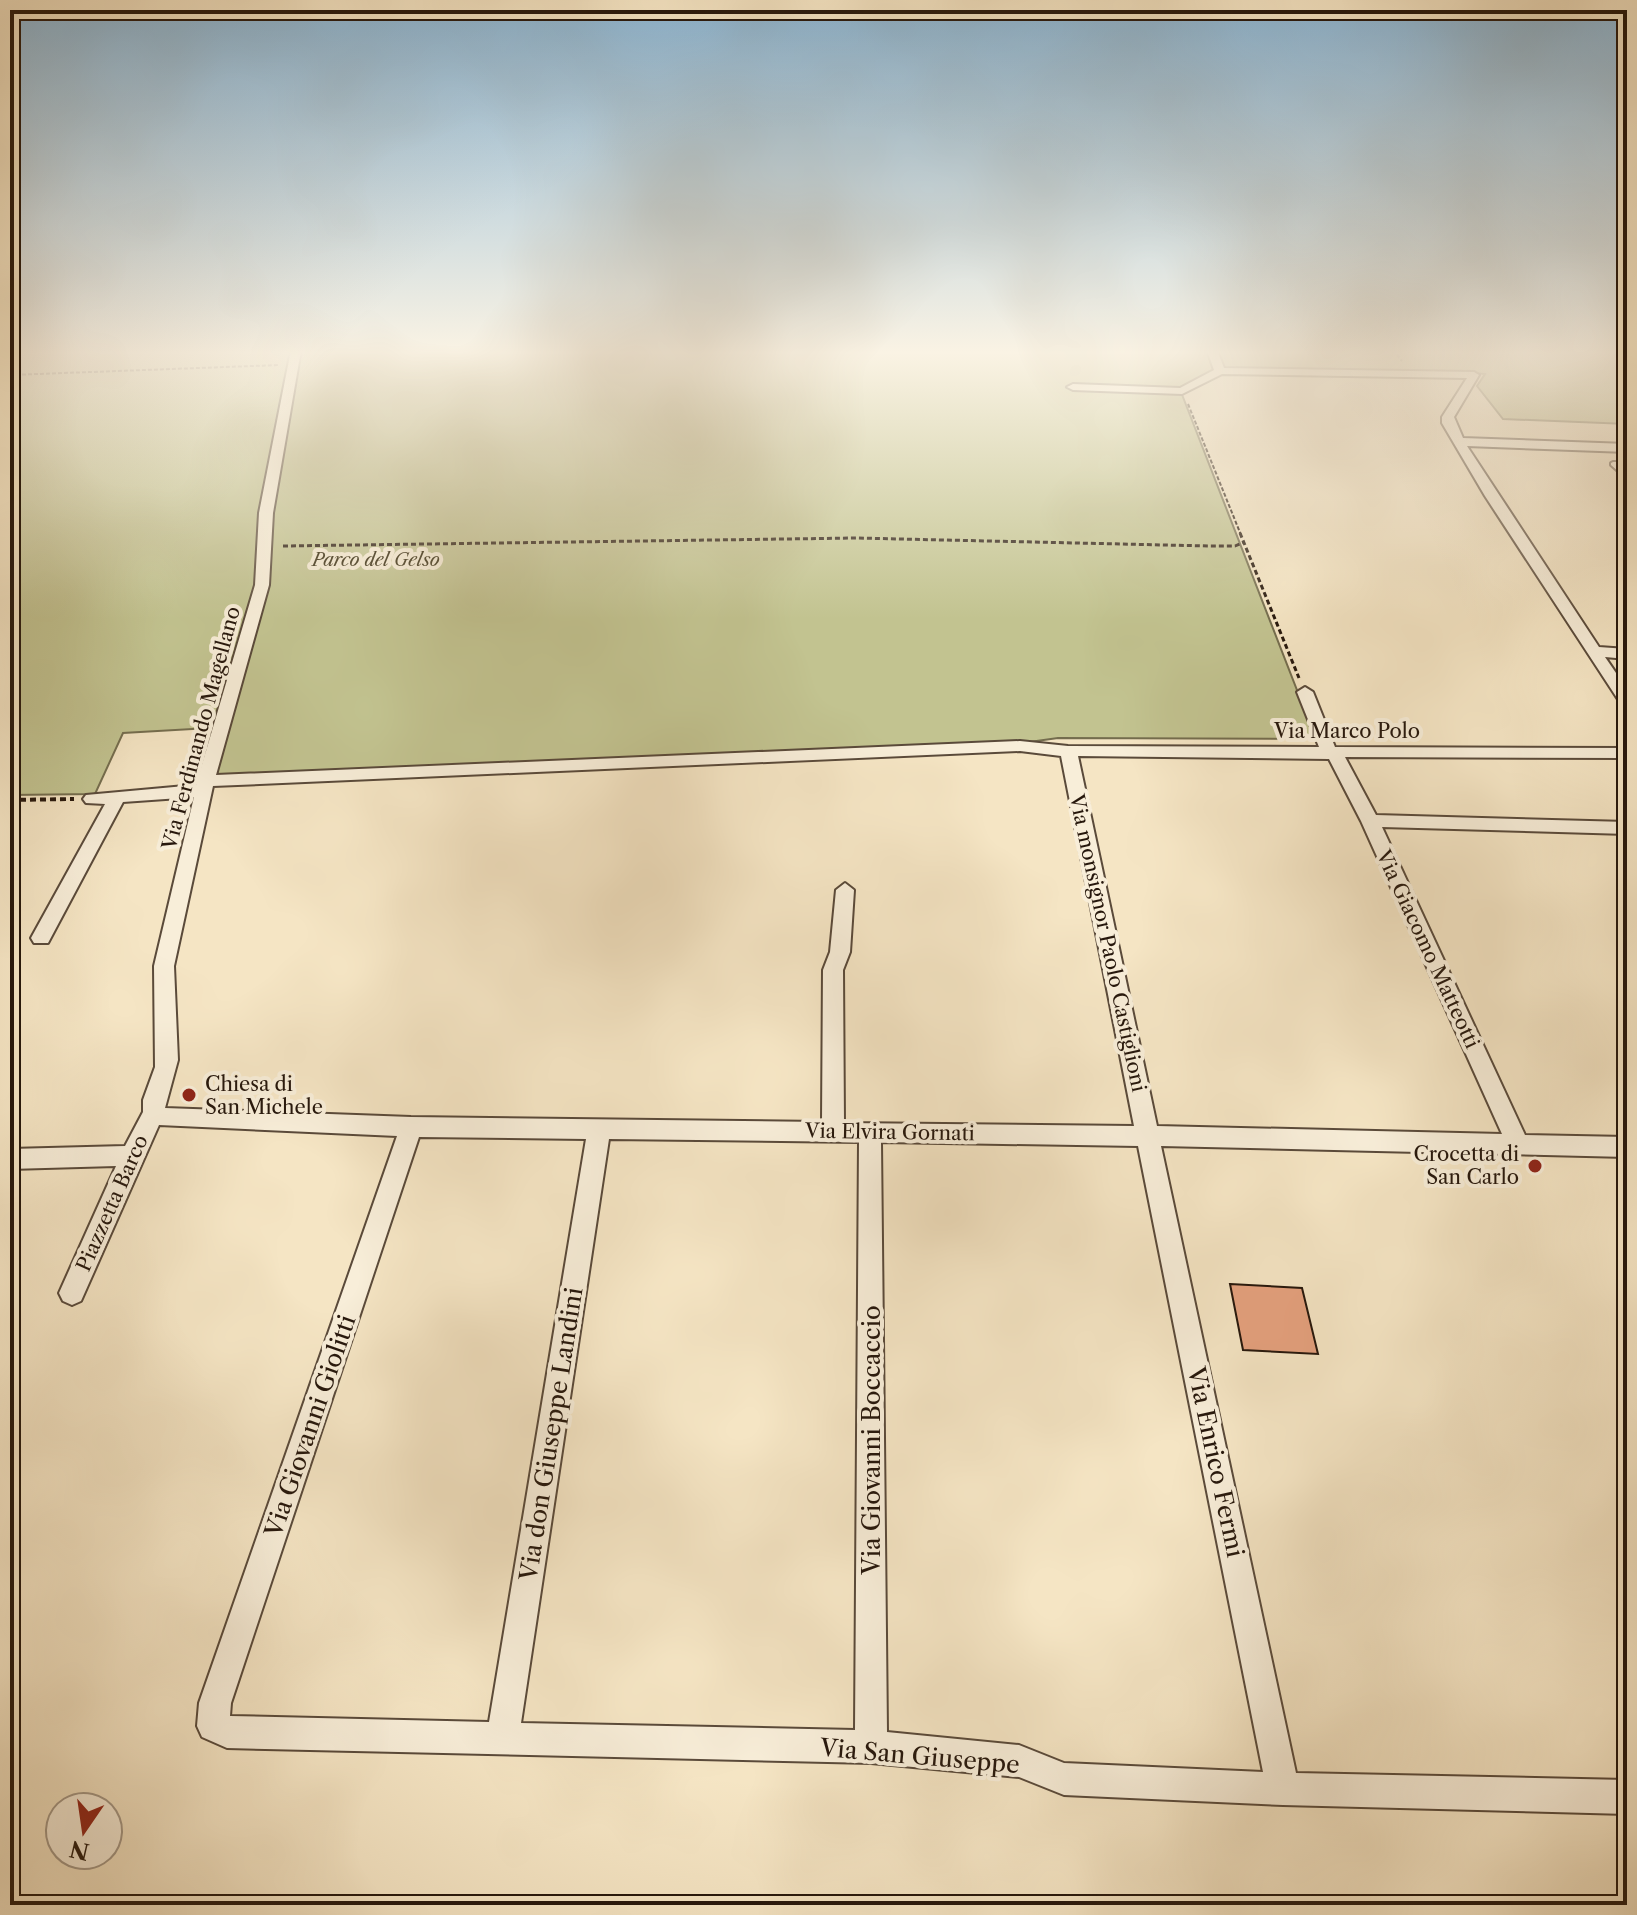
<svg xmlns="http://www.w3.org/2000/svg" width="1637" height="1915" font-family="'Libre Caslon Text',serif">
<rect width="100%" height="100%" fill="#f5e5c4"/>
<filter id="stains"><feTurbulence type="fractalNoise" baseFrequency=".0025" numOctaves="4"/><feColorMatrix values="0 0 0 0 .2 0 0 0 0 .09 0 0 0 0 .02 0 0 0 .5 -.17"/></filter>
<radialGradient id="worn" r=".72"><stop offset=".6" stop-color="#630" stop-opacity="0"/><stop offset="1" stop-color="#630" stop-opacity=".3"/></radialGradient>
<path fill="#c2c390" stroke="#746d4e" stroke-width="2" d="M10,350H1627V424L1503,419L1477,386L1485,374L1454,371L1216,370L1181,392L1316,739L1058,738L1022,743L216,777L227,727L123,733L95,794L10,795Z"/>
<path fill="#e5a17e" stroke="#26170c" stroke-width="2" d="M1230,1284L1302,1288L1318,1354L1243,1350Z"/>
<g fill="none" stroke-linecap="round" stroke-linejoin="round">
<defs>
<path id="lane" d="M1613,462H1627V466H1619L1627,474V479L1611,465V463Z"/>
<g id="street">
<path d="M291,350H301L273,513L269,585L216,775L1020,741L1068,746L1319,747L1297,692L1305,687L1313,692L1335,747L1627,748V758L1345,757L1376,815L1627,822V834L1382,827L1525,1135L1627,1137V1157L1161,1146L1296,1773L1627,1780V1814L1283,1805L1064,1795L1019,1777L871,1763L227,1748L202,1737L197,1726L199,1703L397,1136L159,1125L81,1301L72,1305L63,1301L59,1293L116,1166L10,1169V1149L125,1146L143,1112V1100L155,1067L154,966L194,797L123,802L48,943H34L31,938L105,804L86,803L83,799L86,795L196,785L255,585L259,513ZM1020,751L1061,756L1134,1126L844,1123L843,970L850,952L854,890L845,883L836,890L830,952L823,970L822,1122L411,1117L165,1108L178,1060L174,966L213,786ZM1078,756L1329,759L1361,821L1502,1134L1157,1126ZM419,1137L586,1139L489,1722L230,1716L231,1703ZM609,1139L859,1142L855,1730L521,1723ZM881,1142L1138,1146L1263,1772L1064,1763L1019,1745L887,1732Z"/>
<path d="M1207,350H1217L1224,368L1474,372L1479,375L1454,417L1463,438L1627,444V452L1467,446L1599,647L1627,649V659L1605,657L1627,689V706L1619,701L1485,496L1442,423V417L1467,378L1222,374L1182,394L1073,390L1067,387L1073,384L1180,388L1214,370Z"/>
</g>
</defs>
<use href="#lane" stroke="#5a4a3a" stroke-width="4"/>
<use href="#street" stroke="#5a4a3a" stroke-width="4"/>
<g stroke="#26170c" stroke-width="2" stroke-dasharray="4 2" stroke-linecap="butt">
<path d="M1393,350L1402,361"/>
<path d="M10,375L279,365"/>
<path d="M1188,404L1241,535"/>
</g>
<g stroke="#26170c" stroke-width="3" stroke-dasharray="5 3" stroke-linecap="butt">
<path d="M1240,533L1299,678"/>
<path d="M283,546L856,538L1209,546H1235L1244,542"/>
</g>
<path stroke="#26170c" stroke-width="4" stroke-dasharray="6 4" stroke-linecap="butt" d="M10,800L74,799"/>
<use href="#lane" fill="#f8eed9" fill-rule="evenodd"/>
<use href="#street" fill="#f8eed9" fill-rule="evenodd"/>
</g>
<linearGradient id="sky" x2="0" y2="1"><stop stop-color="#8bb7d7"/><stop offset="0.57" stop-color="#faf3e4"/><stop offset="1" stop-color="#faf3e4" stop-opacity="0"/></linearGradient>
<rect width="1637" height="619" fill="url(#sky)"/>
<g fill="#8f2418" stroke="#f8eed9" stroke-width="3">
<circle cx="189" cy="1095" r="8"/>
<circle cx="1535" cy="1166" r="8"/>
</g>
<g text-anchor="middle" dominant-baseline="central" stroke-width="8" stroke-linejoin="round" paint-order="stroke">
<g font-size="18" font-style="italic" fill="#5d533a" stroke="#f8eed9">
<text x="376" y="560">Parco del Gelso</text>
</g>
<g font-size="20" fill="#26170c" stroke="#f8eed9">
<text transform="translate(201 728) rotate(-75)">Via Ferdinando Magellano</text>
<text x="1347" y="731">Via Marco Polo</text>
<text transform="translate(1108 943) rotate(78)">Via monsignor Paolo Castiglioni</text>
<text transform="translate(1428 949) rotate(65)">Via Giacomo Matteotti</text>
<text transform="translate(890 1132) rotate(1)">Via Elvira Gornati</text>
<text transform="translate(112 1203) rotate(-66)">Piazzetta Barco</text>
</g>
<g font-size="20" fill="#26170c" stroke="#f8eed9" text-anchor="start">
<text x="205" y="1084">Chiesa di<tspan x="205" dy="23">San Michele</tspan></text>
<text x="1519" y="1154" text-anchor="end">Crocetta di<tspan x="1519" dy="23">San Carlo</tspan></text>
</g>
<g font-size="24" fill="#26170c" stroke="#f8eed9">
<text transform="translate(310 1426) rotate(-71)">Via Giovanni Giolitti</text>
<text transform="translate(551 1434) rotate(-81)">Via don Giuseppe Landini</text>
<text transform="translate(871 1440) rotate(-90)">Via Giovanni Boccaccio</text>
<text transform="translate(1216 1462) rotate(78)">Via Enrico Fermi</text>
<text transform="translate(920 1756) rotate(5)">Via San Giuseppe</text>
</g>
</g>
<rect width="1637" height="1915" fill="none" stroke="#f5e5c4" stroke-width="40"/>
<rect x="12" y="12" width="1613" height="1891" fill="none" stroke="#26170c" stroke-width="4"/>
<rect x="20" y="20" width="1597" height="1875" fill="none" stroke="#26170c" stroke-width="2"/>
<g transform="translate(84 1831) rotate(193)"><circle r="38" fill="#f8eed9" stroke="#a49887" stroke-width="2"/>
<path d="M0-6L14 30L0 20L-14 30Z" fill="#8f2418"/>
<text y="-12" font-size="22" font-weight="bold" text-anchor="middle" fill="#26170c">N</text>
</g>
<rect width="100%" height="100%" filter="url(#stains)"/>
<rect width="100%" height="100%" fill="url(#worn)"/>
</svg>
